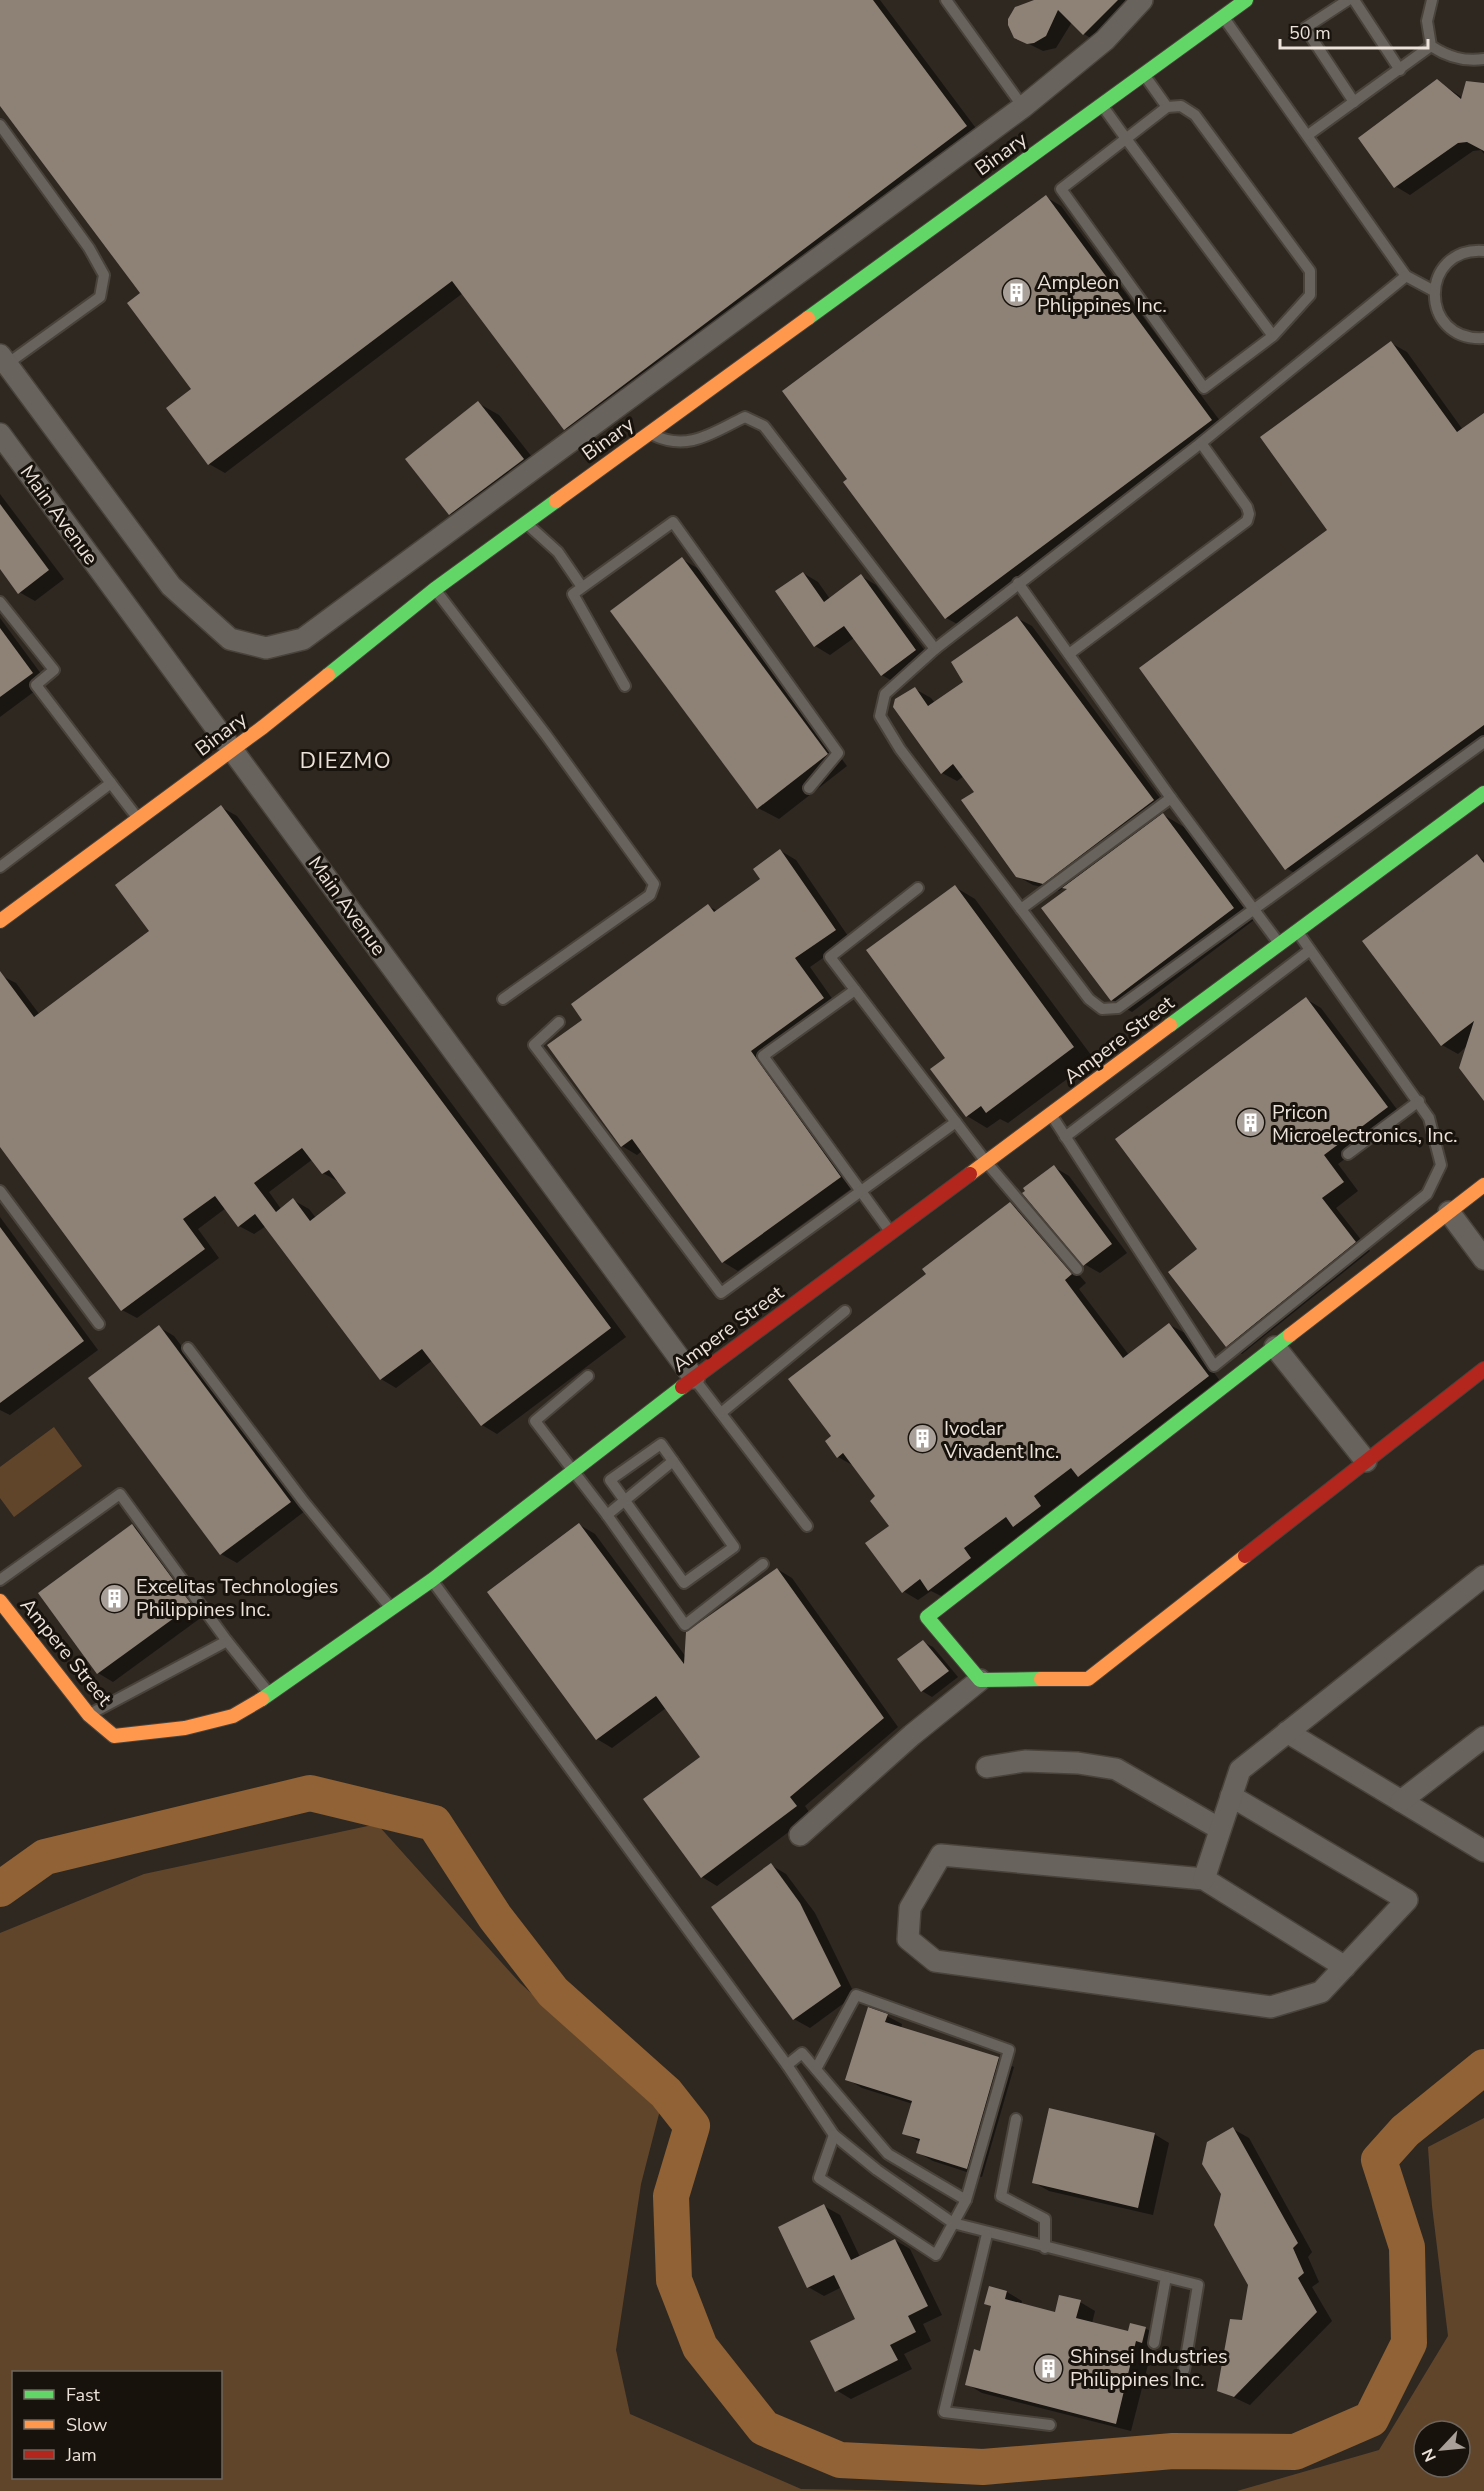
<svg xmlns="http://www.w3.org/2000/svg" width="1484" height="2491" font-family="'Nunito Sans',sans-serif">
<rect width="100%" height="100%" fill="#2f2821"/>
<g fill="#61452b" fill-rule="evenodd">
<path d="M54,1427L82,1466L14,1517L0,1498V1467Z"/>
<path d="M377,1824L520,1983L660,2110L641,2184L616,2350L630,2414L801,2489L916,2491H0V1933L144,1874ZM220,2372V2478H14V2372Z"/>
<path d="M1484,2118V2491H1237L1379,2450L1448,2336L1432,2206L1428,2147ZM1424,2431H1460V2467H1424Z"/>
</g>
<g fill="#0007" fill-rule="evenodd">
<path d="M0,0H880L981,135L580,437L565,428L463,293L225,473L209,464L193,389L142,293L0,103Z"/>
<path d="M1040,0H1141L1099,43L1084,34L1072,22L1056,48L1043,51L1021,40Z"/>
<path d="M1437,81L1463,98L1484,85V154L1481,150L1473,151L1410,195L1395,186Z"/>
<path d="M1046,197L1061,206L1226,429L961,626L946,618Z"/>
<path d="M1391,343L1407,352L1463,430L1484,415V744L1301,877L1286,868L1330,531Z"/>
<path d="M478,403L499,415L543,471L471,526L450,514Z"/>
<path d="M0,494L64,579L35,601L19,592L0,566Z"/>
<path d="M682,559L702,571L847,766L779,819L758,808Z"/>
<path d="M803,573L818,582L830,599L861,576L876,585L931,659L897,684L882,675L854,638L830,655L815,646Z"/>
<path d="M0,618L47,682L0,717Z"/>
<path d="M1017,618L1032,626L1168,809L1162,814L1184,827L1254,920L1132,1012L1112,1000L1068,890L1064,887L1059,891L1033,885L1017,876L976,792L964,776L957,781L942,773L915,689L931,698L935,703L965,683Z"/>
<path d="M221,807L237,816L626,1337L497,1434L482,1425L433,1360L396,1388L381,1379L266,1226L254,1234L239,1226L226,1208L198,1229L219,1258L137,1318L122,1310L0,1144V975L16,983L40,1015L151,931ZM313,1159L323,1173L339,1182L348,1193L316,1218L309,1209L293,1200L281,1209L269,1192Z"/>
<path d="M781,851L796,860L850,939L810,967L838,1007L765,1060L855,1186L738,1271L723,1262L642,1151L637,1155L622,1146L584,1020L708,906L718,911L762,879Z"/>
<path d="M1477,856L1484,860V1099L1467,1046L1458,1054L1442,1045L1364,942Z"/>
<path d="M955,887L975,899L1094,1059L1008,1123L1000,1119L987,1128L967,1116L948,1058Z"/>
<path d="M1306,999L1321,1008L1402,1116L1338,1164L1358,1191L1336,1208L1370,1251L1242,1354L1227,1346L1199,1249Z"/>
<path d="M1054,1167L1069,1176L1127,1253L1100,1273L1084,1264Z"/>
<path d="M1010,1204L1026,1213L1086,1283L1079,1289L1129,1355L1170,1325L1185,1333L1223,1385L945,1598L931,1591L918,1600L903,1591L891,1526L877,1497L854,1466L838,1457L833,1436L928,1274Z"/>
<path d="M0,1217L98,1350L10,1415L0,1410Z"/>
<path d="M159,1327L174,1336L305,1511L237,1563L221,1554L90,1378Z"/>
<path d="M132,1525L148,1534L206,1614L113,1682L98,1673Z"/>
<path d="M580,1525L595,1534L686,1657L777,1569L792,1578L898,1727L805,1806L811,1815L717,1886L702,1877V1757L666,1708L612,1748L597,1739Z"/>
<path d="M923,1642L933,1647L958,1677L932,1697L922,1691Z"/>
<path d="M771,1865L786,1874L815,1913L855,1995L810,2028L794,2019L713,1908Z"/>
<path d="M887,2016L902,2024L901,2028L999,2059L1014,2067L982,2177L933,2161L917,2152L920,2142L904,2133L913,2104L862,2088L847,2079Z"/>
<path d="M1233,2129L1249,2138L1312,2252L1308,2257L1319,2282L1312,2287L1332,2321L1250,2405L1218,2390L1243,2321L1250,2285L1222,2194Z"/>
<path d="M1154,2134L1169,2143L1153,2215L1049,2191L1033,2182Z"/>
<path d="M824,2206L840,2215L860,2257L895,2240L910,2249L942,2315L923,2324L931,2341L904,2354L912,2369L851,2399L836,2390L857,2319L842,2287L824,2296L808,2287L780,2227Z"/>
<path d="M990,2288L1007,2292L1022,2301L1021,2305L1056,2314L1080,2302L1095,2311L1092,2323L1129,2333L1145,2328L1161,2337L1157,2350L1152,2349L1131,2431L982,2393L967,2384L981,2352L992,2307L986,2303Z"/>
</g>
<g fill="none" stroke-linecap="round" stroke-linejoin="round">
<path stroke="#906235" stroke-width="36" d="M0,1889L45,1857L310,1793L434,1823L495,1917L553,1992L666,2093L692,2126L671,2196L674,2280L700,2347L764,2428L840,2460L983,2467L1173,2451L1295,2452L1371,2419L1409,2343L1407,2247L1379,2160L1405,2131L1484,2067"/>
</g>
<g fill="#8e8277" fill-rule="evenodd">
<path d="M0,0H873L967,126L564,430L452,281L208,465L166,408L191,389L127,303L140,293L0,106Z"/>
<path d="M1034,0H1118L1083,35L1058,10L1046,36L1034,43L1027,44L1014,38L1008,25V19L1015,7Z"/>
<path d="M1437,79L1461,99L1466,81L1484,83V151L1467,142L1458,143L1394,188L1358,138Z"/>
<path d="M1046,195L1212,420L945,619L843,482L847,479L782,391Z"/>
<path d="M1391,341L1457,432L1484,413V725L1285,870L1139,668L1327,530L1260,437Z"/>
<path d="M478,401L524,459L449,515L405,459Z"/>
<path d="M0,504L49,570L18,594L0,569Z"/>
<path d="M682,557L828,754L757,809L610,611Z"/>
<path d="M803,572L824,602L861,574L916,650L881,676L844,626L814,647L775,591Z"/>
<path d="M1017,616L1154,800L1043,884L1016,877L961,800L974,792L953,764L941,774L893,707L895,699L915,687L928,706L963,682L951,662Z"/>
<path d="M0,628L33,673L0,697Z"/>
<path d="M221,805L611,1328L481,1426L422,1349L380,1380L255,1214L238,1227L215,1196L183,1219L205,1249L121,1311L0,1147V971L34,1017L149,931L115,885ZM302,1148L322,1174L329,1170L346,1193L310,1221L293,1198L276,1212L254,1183Z"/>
<path d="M1163,813L1234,908L1111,1001L1041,908L1067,889L1062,888Z"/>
<path d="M780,849L836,930L795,958L824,998L751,1051L841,1177L722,1263L632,1139L621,1147L547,1045L582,1020L571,1004L708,904L714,912L760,879L753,869Z"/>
<path d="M1477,854L1484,863V1101L1459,1068L1474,1021L1441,1046L1362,941Z"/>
<path d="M955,885L1074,1047L986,1113L981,1106L966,1117L930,1069L945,1058L866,950Z"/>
<path d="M1306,997L1388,1107L1324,1155L1344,1182L1322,1198L1356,1242L1226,1347L1168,1272L1197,1249L1115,1139Z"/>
<path d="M1054,1165L1112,1244L1083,1266L1022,1193L1025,1191L1023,1188Z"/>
<path d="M1010,1202L1072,1274L1065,1280L1123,1358L1169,1323L1209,1376L1078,1477L1071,1468L1034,1496L1041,1506L1013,1527L1006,1517L964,1548L971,1558L928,1591L920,1579L902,1593L865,1543L889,1526L870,1501L875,1496L843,1453L837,1458L825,1441L831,1436L788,1379L926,1274L922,1269Z"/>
<path d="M0,1227L84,1341L0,1403Z"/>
<path d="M159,1325L291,1502L220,1555L88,1378Z"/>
<path d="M579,1523L684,1664L686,1632L777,1568L884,1718L790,1797L797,1806L701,1878L643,1799L700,1757L656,1696L596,1740L487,1592Z"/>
<path d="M132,1524L192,1605L97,1674L38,1593Z"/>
<path d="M923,1640L949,1671L921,1692L897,1659Z"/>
<path d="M771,1863L800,1903L841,1986L793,2020L711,1907Z"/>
<path d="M868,2007L888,2014L885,2022L999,2057L967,2169L916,2153L920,2139L902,2134L912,2101L845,2080Z"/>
<path d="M1049,2108L1155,2133L1138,2208L1032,2183Z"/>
<path d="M1233,2127L1298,2243L1293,2248L1304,2273L1298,2278L1317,2312L1234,2397L1217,2391L1230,2319L1242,2320L1248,2285L1214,2225L1221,2194L1202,2164L1207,2142Z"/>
<path d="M824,2204L851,2260L895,2239L928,2306L908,2316L916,2332L890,2345L898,2360L835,2392L810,2341L855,2319L834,2275L807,2288L778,2227Z"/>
<path d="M989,2286L1007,2291L1005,2299L1055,2312L1059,2295L1081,2300L1076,2318L1128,2331L1130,2323L1146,2327L1142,2343L1136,2341L1116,2424L965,2385L974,2349L980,2351L991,2306L984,2304Z"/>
</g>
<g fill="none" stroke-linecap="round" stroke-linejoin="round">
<defs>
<g id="lane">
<path d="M946,0L1023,107"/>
<path d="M1348,0L1305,28L1354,102"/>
<path d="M1354,0L1400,70"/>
<path d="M1432,0L1427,21L1431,46C1448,57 1464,62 1484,59"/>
<path d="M1224,18L1406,276L1434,291"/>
<path d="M1145,76L1167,107"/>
<path d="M1104,108L1127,140L1273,336L1204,388L1061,189L1167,107L1181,106L1195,115L1310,271V295L1273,336"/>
<path d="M0,125L89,248L104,275L100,297L7,364"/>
<path d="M1308,135L1431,46"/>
<path d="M1484,251C1419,246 1418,342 1484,338"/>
<path d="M1406,276L1201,443L935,649L885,694L880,716L900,749L1089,999L1102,1009L1118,1008L1484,742"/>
<path d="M653,435C689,452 713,432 745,417L764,426L935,649"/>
<path d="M527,524L558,552L582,587"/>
<path d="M1018,583L1171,798L1278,942"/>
<path d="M437,592L546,735L654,884L650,895L503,999"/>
<path d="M0,602L54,670L36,685L136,816"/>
<path d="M1069,654L1247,521L1249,514L1247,507L1201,443"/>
<path d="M625,686L573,594L673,522L838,753L809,788"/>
<path d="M0,867L111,783"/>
<path d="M918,888L830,957L987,1163L1077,1269"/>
<path d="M1021,909L1171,798"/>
<path d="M855,990L763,1056L889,1230"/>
<path d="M559,1022L534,1045L721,1293L956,1122"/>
<path d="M1052,1116L1214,1366L1427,1194L1441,1165L1429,1118L1299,934"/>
<path d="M1065,1137L1310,950"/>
<path d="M1348,1154L1419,1101"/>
<path d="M0,1191L99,1324"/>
<path d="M188,1348L304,1502L390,1607"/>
<path d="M588,1376L535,1421L607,1515L685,1625L763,1564"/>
<path d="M696,1381L807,1526"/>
<path d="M721,1413L845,1311"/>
<path d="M661,1444L734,1547L684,1583L610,1480Z"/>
<path d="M607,1515L673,1461"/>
<path d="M0,1580L120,1494L227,1641L268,1692"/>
<path d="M434,1583L787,2065L834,2135L877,2170L953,2223L1198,2285L1184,2370"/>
<path d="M92,1713L227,1641"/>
<path d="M787,2065L802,2053L888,2154L966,2200"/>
<path d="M816,2069L856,1995L1009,2050L966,2200L936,2255L819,2178L834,2135"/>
<path d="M1016,2119L1001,2196L1045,2219V2248"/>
<path d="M987,2234L944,2412L1050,2425"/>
<path d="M1154,2343L1166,2277"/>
</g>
<g id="street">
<path d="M0,355L171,586L230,639L266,648L303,639L1023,107L1105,40L1142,0"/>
<path d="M0,434L694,1378"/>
<path d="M1449,1212L1484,1259"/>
<path d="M1275,1347L1366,1461"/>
<path d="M1287,1732L1484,1851"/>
<path d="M987,1767L1025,1761L1078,1763L1116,1769L1220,1829"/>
<path d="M1231,1796L1407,1900L1321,1992L1271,2007L935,1961L908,1939L910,1908L941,1855L1204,1879L1345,1967"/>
<path d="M1401,1801L1484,1737"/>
<path d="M800,1835L912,1735L980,1680"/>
<path d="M1204,1879L1240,1770L1484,1576"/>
</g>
<g id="fast">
<path d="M808,318L1246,0"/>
<path d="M328,675L435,589L556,501"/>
<path d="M1170,1025L1484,793"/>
<path d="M1041,1679L980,1680L927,1617L1290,1335"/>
<path d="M262,1699L432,1580L682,1387"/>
</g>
<g id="slow">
<path d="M556,501L808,318"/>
<path d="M0,921L263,727L328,675"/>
<path d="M970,1174L1170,1025"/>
<path d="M1290,1335L1484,1185"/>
<path d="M0,1601L89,1715L114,1736L185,1728L233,1716L262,1699"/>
<path d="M1041,1679H1088L1245,1556"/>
</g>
<g id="jam">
<path d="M682,1387L970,1174"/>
<path d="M1245,1556L1484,1369"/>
</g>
</defs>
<use href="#lane" stroke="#49433c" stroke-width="14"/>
<use href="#street" stroke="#49433c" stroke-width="24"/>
<use href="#fast" stroke="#49433c" stroke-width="16"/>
<use href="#slow" stroke="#49433c" stroke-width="16"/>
<use href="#jam" stroke="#49433c" stroke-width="16"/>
<use href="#lane" stroke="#68635d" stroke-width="10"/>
<use href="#street" stroke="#68635d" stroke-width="21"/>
<use href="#fast" stroke="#63d668" stroke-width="14"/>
<use href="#slow" stroke="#ff974d" stroke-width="14"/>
<use href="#jam" stroke="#b3261e" stroke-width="14"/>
</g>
<defs>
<symbol id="building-disc" viewBox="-11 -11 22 22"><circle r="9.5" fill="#a9a199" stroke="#18120c"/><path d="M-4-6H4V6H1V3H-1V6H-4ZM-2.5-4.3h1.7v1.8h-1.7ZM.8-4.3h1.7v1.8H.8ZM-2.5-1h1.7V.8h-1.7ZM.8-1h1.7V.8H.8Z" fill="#fff"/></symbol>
</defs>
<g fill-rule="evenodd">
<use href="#building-disc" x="1000" y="276" width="33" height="33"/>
<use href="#building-disc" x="1234" y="1106" width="33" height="33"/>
<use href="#building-disc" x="906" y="1422" width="33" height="33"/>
<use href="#building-disc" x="98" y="1582" width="33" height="33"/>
<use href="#building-disc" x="1032" y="2352" width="33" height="33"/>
</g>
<g text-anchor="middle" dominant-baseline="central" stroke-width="6" stroke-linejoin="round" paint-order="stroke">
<g font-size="20" fill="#ebe2da" stroke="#18120c">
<text transform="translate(1001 154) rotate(-36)">Binary</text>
<text transform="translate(608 439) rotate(-36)">Binary</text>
<text transform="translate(59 515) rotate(54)">Main Avenue</text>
<text transform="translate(221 734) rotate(-37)">Binary</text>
<text transform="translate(347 906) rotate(54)">Main Avenue</text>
<text transform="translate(1119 1040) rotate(-37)">Ampere Street</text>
<text transform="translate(728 1329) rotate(-36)">Ampere Street</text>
<text transform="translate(66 1652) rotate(51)">Ampere Street</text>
</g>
<g font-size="20" fill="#ebe2da" stroke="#18120c" text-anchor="start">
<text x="1037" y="282">Ampleon<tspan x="1037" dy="23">Phlippines Inc.</tspan></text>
<text x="1272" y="1112">Pricon<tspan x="1272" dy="23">Microelectronics, Inc.</tspan></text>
<text x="944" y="1428">Ivoclar<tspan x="944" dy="23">Vivadent Inc.</tspan></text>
<text x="136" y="1586">Excelitas Technologies<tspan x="136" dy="23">Philippines Inc.</tspan></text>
<text x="1070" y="2356">Shinsei Industries<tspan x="1070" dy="23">Philippines Inc.</tspan></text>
</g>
<g font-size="22" letter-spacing="1.5" fill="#ebe2da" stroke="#18120c">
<text x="346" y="761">DIEZMO</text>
</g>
</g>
<rect x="12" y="2371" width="210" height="108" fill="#18120c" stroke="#6c655e" stroke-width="1.5"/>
<rect x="24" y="2390" width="30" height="9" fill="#63d668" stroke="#6c655e" stroke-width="1.5"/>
<text x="66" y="2401" font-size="18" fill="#ebe2da">Fast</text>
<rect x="24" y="2420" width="30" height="9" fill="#ff974d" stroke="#6c655e" stroke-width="1.5"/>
<text x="66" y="2431" font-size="18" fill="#ebe2da">Slow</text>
<rect x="24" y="2450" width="30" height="9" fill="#b3261e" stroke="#6c655e" stroke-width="1.5"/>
<text x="66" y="2461" font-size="18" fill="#ebe2da">Jam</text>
<g transform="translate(1442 2449) rotate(244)"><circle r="28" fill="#18120c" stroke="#6c655e" stroke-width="1.5"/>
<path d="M0-4.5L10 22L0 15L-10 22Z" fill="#a9a199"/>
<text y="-9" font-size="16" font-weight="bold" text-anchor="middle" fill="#ebe2da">N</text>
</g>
<path d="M1280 39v9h148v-9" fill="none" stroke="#ebe2da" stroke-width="3"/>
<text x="1289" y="39" font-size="18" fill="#ebe2da" stroke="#18120c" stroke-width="4.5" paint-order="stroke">50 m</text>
</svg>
